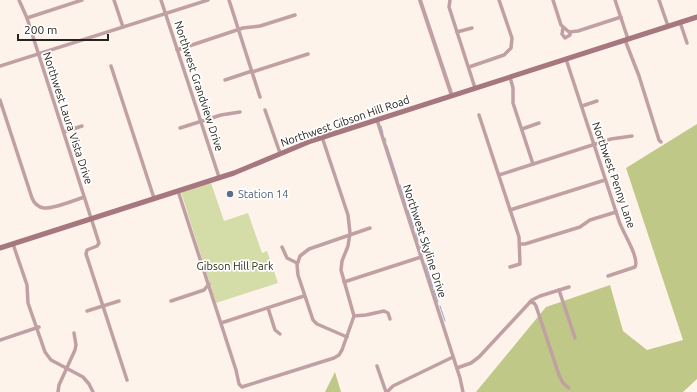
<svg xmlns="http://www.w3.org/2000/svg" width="697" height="392" font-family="Ubuntu,sans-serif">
<rect width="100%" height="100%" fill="#fdf3ea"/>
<path fill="#d4dca8" d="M211,183L224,221L248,213L262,253L267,251L278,283L216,303L181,192Z"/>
<g fill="#bfc886">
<path d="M697,124V379L683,392H476L546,307L610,285L623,331L647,350L683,340L626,168Z"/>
<path d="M335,372L341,392H325Z"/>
</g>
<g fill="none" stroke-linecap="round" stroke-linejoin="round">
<g stroke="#86ace1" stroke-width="1">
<path d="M381,126L383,133"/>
<path d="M385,138L386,141"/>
<path d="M387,146L398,180"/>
<path d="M400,185L406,205"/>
<path d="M408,210L414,228"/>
<path d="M416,233L418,241"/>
<path d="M420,246L423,254"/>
<path d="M426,264L433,288"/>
<path d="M434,290L438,302"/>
<path d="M440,306L445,321"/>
</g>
<g stroke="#c1a0a4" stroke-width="3.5">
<path d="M19,0L27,18L99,243L97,246L87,250L86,254L127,380"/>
<path d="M114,0L123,27"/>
<path d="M161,0L219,177"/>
<path d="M229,0L260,97"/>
<path d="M450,0L449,7L475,88"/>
<path d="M553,0L561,25L569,32L578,31L621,17"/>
<path d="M615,0L628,39"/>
<path d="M659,0L668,26"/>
<path d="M27,18L82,0"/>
<path d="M680,22L687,43"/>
<path d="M563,28L562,34L565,38L570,35V32"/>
<path d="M457,32L472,28"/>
<path d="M625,40L639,76L659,140L661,142"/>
<path d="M177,50L243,28L260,26L295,15"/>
<path d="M566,59L619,221C622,231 640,258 635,267L608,276"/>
<path d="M0,66L208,0"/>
<path d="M111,66L154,198"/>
<path d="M469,67L504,55L511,48L512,38L499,0"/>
<path d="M252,72L308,54"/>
<path d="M510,77L513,88V103L533,164"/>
<path d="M225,80L252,71"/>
<path d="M0,100L32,198C34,203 38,207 44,208C52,209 76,200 84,197"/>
<path d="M582,106L597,101"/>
<path d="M265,110L280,153"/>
<path d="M479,115L519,237L520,264L510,267"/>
<path d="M377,120L460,378L463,392"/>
<path d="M180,128L221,115L240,112"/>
<path d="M522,129L539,123"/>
<path d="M64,132L82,126"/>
<path d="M499,175L611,139L632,136"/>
<path d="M178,191L236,370L239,384L242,387L245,386L334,358L339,355L342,350L354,316L341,270L342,261L348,246L350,233L348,215L322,137"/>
<path d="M510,210L605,180"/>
<path d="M13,244L27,285L28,303L45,352L51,360L83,377L89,384L93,392"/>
<path d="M520,244H525L580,227L590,220L616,212"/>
<path d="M282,247L287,258L297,263"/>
<path d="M344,282L421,257"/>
<path d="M559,290L575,338"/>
<path d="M171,301L204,290L209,284"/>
<path d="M530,302L534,303L536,306L559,375L563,383L569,388"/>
<path d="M268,308L275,330L280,334"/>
<path d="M87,311L119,301"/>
<path d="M354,316L366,315L384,311L388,313L390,319"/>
<path d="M221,323L304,296"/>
<path d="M347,337L317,324L313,320L298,275L297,265L300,256L309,249L370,228"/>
<path d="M0,340L39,327"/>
<path d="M377,366L386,392"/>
<path d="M457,368L471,363L479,357L532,300L540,296L569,287"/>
<path d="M58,392L59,385L75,350L76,345L74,333"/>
<path d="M387,392L393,386L453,357"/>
</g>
<path stroke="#c1a0a4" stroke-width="4" d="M420,0L452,96"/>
<path stroke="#a6777e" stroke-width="5" d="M0,248L234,173L311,141L697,17"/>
</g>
<circle fill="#5c6f8a" stroke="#fff" stroke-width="1.5" cx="230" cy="194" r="4"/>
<g text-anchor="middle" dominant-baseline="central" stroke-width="3.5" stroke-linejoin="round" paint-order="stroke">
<g font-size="11" fill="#272320" stroke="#fff">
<text transform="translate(199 86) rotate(72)">Northwest Grandview Drive</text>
<text transform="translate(68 118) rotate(72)">Northwest Laura Vista Drive</text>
<text transform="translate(345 121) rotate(-19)">Northwest Gibson Hill Road</text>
<text transform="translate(614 175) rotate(71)">Northwest Penny Lane</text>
<text transform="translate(425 241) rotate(72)">Northwest Skyline Drive</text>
</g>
<g font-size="11" fill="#4e5e75" stroke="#fff" text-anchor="start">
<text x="238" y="194">Station 14</text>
</g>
<g font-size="11" fill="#2b2f11" stroke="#fff">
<text x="235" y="266">Gibson Hill Park</text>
</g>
</g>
<path d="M18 34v6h90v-6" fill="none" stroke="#272320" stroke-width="2"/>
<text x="24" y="34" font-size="12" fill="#272320" stroke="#ffffff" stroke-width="3" paint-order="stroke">200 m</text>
</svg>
